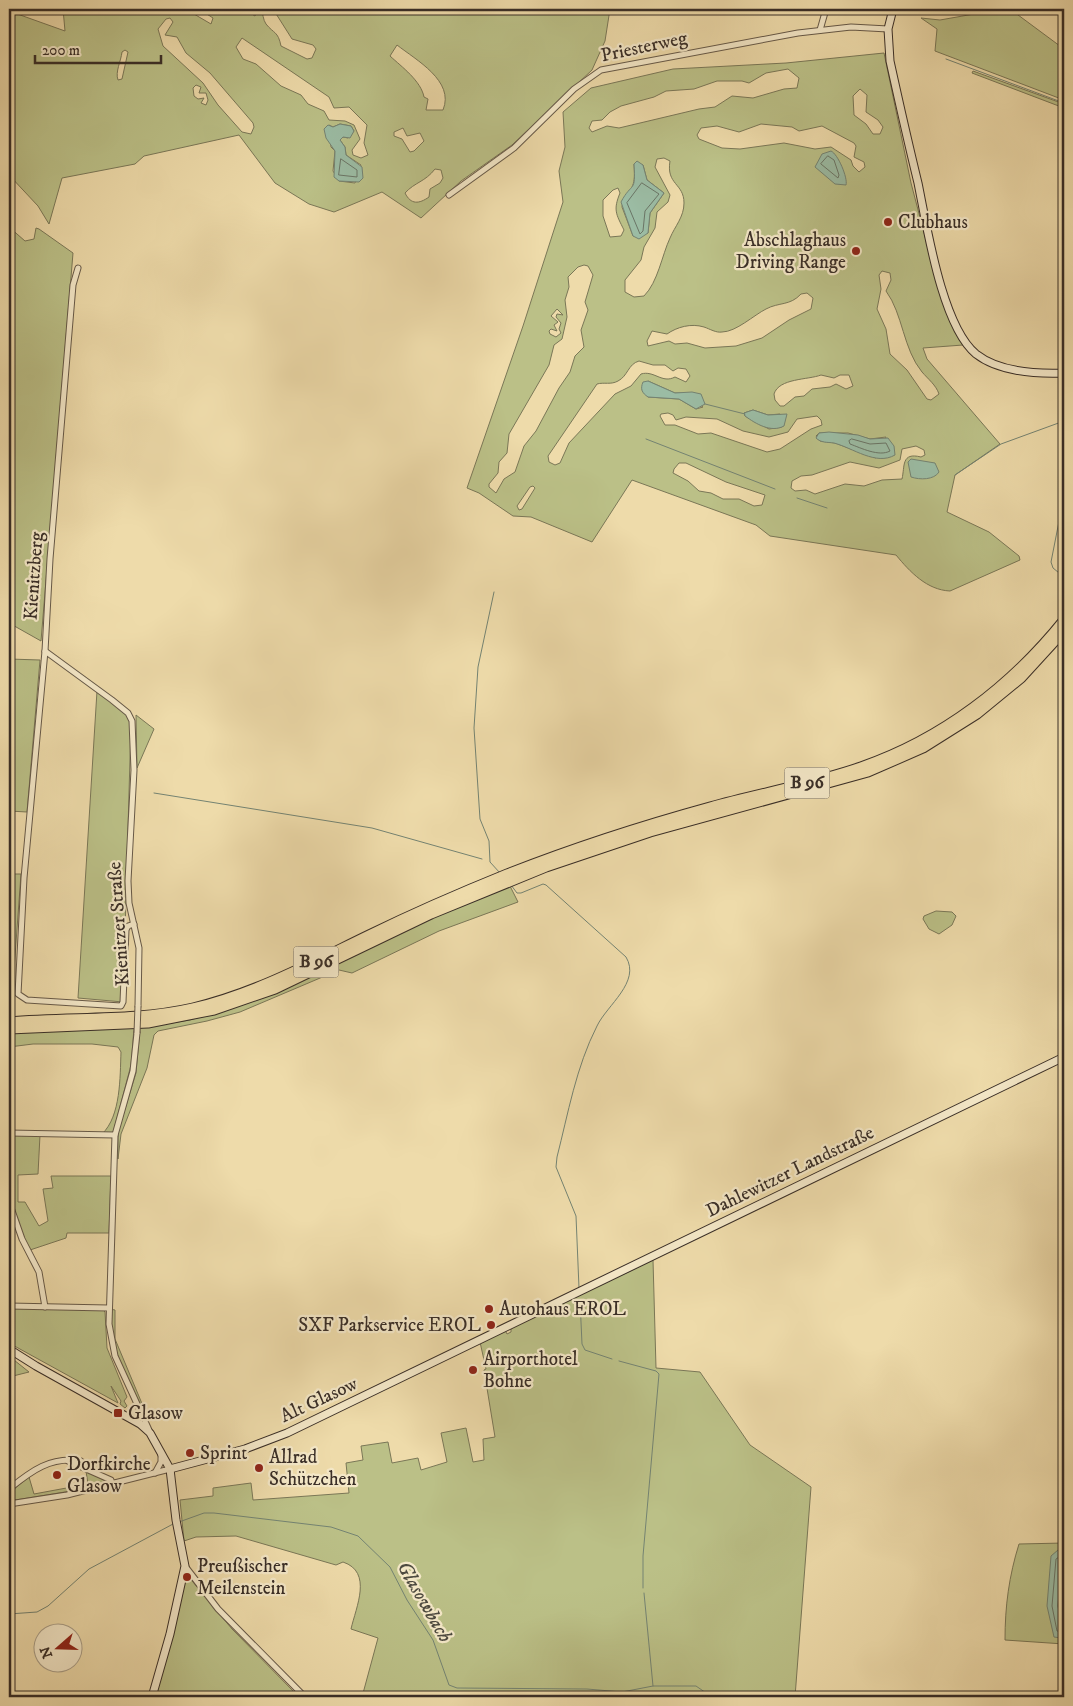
<svg xmlns="http://www.w3.org/2000/svg" width="1073" height="1706" font-family="'IM FELL DW Pica',serif">
<rect width="100%" height="100%" fill="#eedbaa"/>
<filter id="stains"><feTurbulence type="fractalNoise" baseFrequency=".004" numOctaves="4"/><feColorMatrix values="0 0 0 0 .2 0 0 0 0 .09 0 0 0 0 .02 0 0 0 .5 -.17"/></filter>
<radialGradient id="worn" r=".72"><stop offset=".6" stop-color="#630" stop-opacity="0"/><stop offset="1" stop-color="#630" stop-opacity=".3"/></radialGradient>
<g fill="#bbc087" stroke="#7a7757" fill-rule="evenodd">
<path d="M63,9H195L194,14L211,24L213,18L199,9H246L248,13L253,9L254,16L256,15V9H261C263,13 263,20 266,24C274,34 278,31 281,46L307,59L312,58L316,49L313,45L292,39L273,9H610L605,41L592,70L512,145L461,181L421,218L382,192L334,212L309,204L275,183L239,135L144,156L135,164L62,178L49,224L38,206L9,175V11L65,31ZM166,19L170,18L173,22L165,35L177,37L186,53L210,73L253,123L254,127L251,134L242,132L218,105L203,83L163,46L158,29ZM242,38L329,97L334,108L349,107L367,125L364,143L368,155L361,158L353,155L352,150L360,139L354,125L345,121L329,120L324,111L308,104L301,95L281,86L256,64L243,59L236,47ZM397,45C416,60 455,81 443,110H426L428,99L424,97C421,81 402,67 390,56ZM125,50L128,52L122,79L118,80C115,72 121,61 122,52ZM196,85L201,87L199,93H206L208,100L206,105L201,103L204,98L198,99L194,96L193,88ZM340,124L351,126L354,131L348,138L343,137L340,140L345,147L346,155L361,165L355,183L339,181L333,171L335,151L331,147L329,125L333,127ZM403,128L407,136L420,133L424,141L414,151L410,152L402,139L394,136V132ZM435,169L441,170L443,178L440,183L430,189L429,197C419,204 411,205 405,193C415,182 425,182 435,169Z"/>
<path d="M977,9H1010L1064,49V100L935,51L937,29L921,18L940,20L974,14Z"/>
<path d="M884,53L911,183L939,290L963,345L923,348L927,359L1000,444L955,475L947,512L989,532L1019,556L1020,560L950,591C927,590 910,572 896,555L770,536L756,525L632,480L592,542L531,517L513,516L479,493L467,488L523,326L563,202L559,171L565,147L563,112L591,88L673,69L786,63ZM788,69L799,78L797,88L784,89L753,98L732,96L715,107L699,109L619,128L607,126L592,132L589,128L592,121L602,120L610,112L621,106L654,97L666,91L694,89L717,81H742L749,83L766,73ZM860,89L867,95L866,112L878,120L883,127L880,134H873L866,124L854,115L853,96ZM761,124L792,127L799,131L822,126L854,143L856,146L854,157L864,162L865,167L859,172L853,166L851,160L831,147L815,149L784,143L740,149L722,148L699,139L697,135L701,128L717,126L739,132ZM664,158L670,161C666,185 684,183 684,203C684,217 675,226 670,238C662,255 658,282 644,296L634,297L625,292V280L641,260L644,247L655,228L657,212L668,202L670,195L655,167L657,159ZM634,164L643,165L647,180L664,193L650,213L648,233L633,236L622,207L623,199C635,187 635,181 634,164ZM618,188L620,193C613,210 616,214 624,230L621,236L610,237L603,216V200L613,190ZM584,265L588,266L593,275L585,302L588,310L581,330L584,347L575,356L570,372L559,388L536,431L524,446L515,472L504,479L496,493L489,487V484L498,473L499,462L507,453L509,434L549,365L554,345L562,339L567,317L565,300L569,287L568,277L578,267ZM882,271L890,273L891,280L886,291C903,314 903,349 922,372C928,379 936,385 939,394L931,400L927,399L907,370L890,354L886,329L877,309L881,289L879,275ZM807,293L813,298L811,309L789,320L762,338L736,346L705,348L687,343L675,344L669,341L648,346L647,341L652,331L667,334C677,327 691,323 704,327C710,329 716,333 722,332C736,332 754,315 766,309C779,302 790,306 801,294ZM557,309L563,315L557,314L556,317L561,323L559,329L561,333L556,337L550,334L549,331L551,329L557,331L554,325L558,322L551,316ZM639,361L653,365H665L673,371L678,368L686,369L690,376L686,382L675,377C662,384 654,370 641,374L631,386L615,394L584,427L569,443L560,463L555,465L549,462L548,456L597,384C604,382 611,385 618,381C628,376 628,364 639,361ZM821,375L834,378L840,375H849L853,386L846,389L836,384L830,387L812,389L804,396L795,397L784,406H780L775,400L774,394C779,378 808,380 821,375ZM648,381L675,393H682L703,407L696,409L679,399L648,397L642,390ZM753,410L768,415L780,414L782,427L769,429L745,416L744,413ZM668,413L673,415L676,420L686,417L717,419L743,431L769,437L788,432L797,419L817,416L821,420L822,425L811,429L780,449L767,452L711,433L698,434L675,425H665L660,416L661,414ZM819,433H848L870,439L886,437L876,458L835,443L820,441L816,436ZM916,446L924,450L925,455L921,457C901,452 905,466 902,479L882,480L864,486L845,484L815,494L806,490L795,491L791,488L792,481L801,476L812,475L850,462L879,468L900,460L902,449ZM679,463H686L726,482L765,495L762,505L754,506L739,499H723L711,493L699,491L688,481L673,473L674,469ZM533,486L535,488L522,509L519,510L517,506L530,487Z"/>
<path d="M973,71L1064,104V108L972,73Z"/>
<path d="M9,227L25,241L34,239L36,228L39,229L73,253L41,641L9,623Z"/>
<path d="M9,659L40,660L27,812L9,811Z"/>
<path d="M97,691L127,713L131,724L123,1002L78,998Z"/>
<path d="M136,715L154,729L137,768Z"/>
<path d="M9,874H21L14,970H9Z"/>
<path d="M510,886L518,902L439,931L352,973L339,970L240,1012L207,1021L158,1031L154,1035L147,1068L121,1134L118,1159V1132L136,1073L140,1028L190,1020L263,998L420,923Z"/>
<path d="M936,911L952,912L956,916L952,925L939,934L929,929L923,919L924,916Z"/>
<path d="M134,1028L131,1065L113,1133L102,1134C121,1116 120,1077 121,1052L118,1047L92,1044H33L9,1047V1033Z"/>
<path d="M9,1135H40L38,1174L18,1175V1202H25L39,1226L48,1221L43,1189L53,1188L51,1176H111L109,1233H67L66,1238L30,1250C17,1224 9,1202 9,1174L12,1173Z"/>
<path d="M653,1260L656,1368L700,1372L750,1445L811,1487L795,1697H362L378,1638L351,1629C356,1607 373,1572 343,1562L336,1565L236,1536L196,1537L184,1541L180,1500L213,1496V1488L251,1483L253,1500L349,1493L346,1463L363,1460L361,1446L388,1442L392,1463L418,1458L421,1470L447,1462L441,1433L466,1428L473,1462L484,1460L483,1439L495,1437L484,1370L486,1369L480,1342L505,1330L507,1334L511,1332V1328Z"/>
<path d="M9,1307L102,1309L105,1312L107,1348L127,1397L124,1401L127,1406L125,1408L120,1404L121,1401L111,1386L118,1403L9,1343Z"/>
<path d="M110,1309L115,1310V1339L143,1406L139,1408L112,1341Z"/>
<path d="M9,1356L29,1372L9,1377Z"/>
<path d="M86,1471L108,1482L65,1492L9,1501V1493L29,1477L34,1494L88,1484Z"/>
<path d="M1064,1543V1644L1005,1640C1005,1606 1009,1576 1019,1544Z"/>
<path d="M188,1576L232,1629L297,1695L304,1697H154L186,1577Z"/>
</g>
<g fill="#9bbca4" stroke="#748372">
<path d="M340,124L351,126L354,131L350,138L343,137L340,140L345,147L346,155L362,167L363,178L359,182L339,181L334,177L335,151L326,138L324,129L328,125L333,127Z"/>
<path d="M831,151C838,154 848,178 846,185L835,184L815,167L822,154Z"/>
<path d="M637,161L643,165L647,180L664,193L650,213L648,233L639,239L633,236L621,202C632,181 636,194 634,164Z"/>
<path d="M648,381L675,393L692,392L701,394L705,404L696,409L679,399L648,397C642,393 640,389 643,382Z"/>
<path d="M753,410L768,415L787,414L784,426C771,433 756,424 745,416L744,413Z"/>
<path d="M829,432L858,435L870,439L888,438L894,446L895,455C876,466 853,448 834,443C827,442 821,443 816,438L819,433Z"/>
<path d="M911,459L935,463L939,472C934,480 920,480 911,477L908,462Z"/>
<path d="M1058,1550L1064,1553V1634L1061,1638L1054,1637L1047,1606L1051,1556Z"/>
</g>
<g fill="none" stroke-linecap="round" stroke-linejoin="round">
<g stroke="#6a7566" stroke-width="1">
<path d="M828,156L834,160L839,175L838,178L821,164Z"/>
<path d="M341,159L357,170V177L339,175Z"/>
<path d="M642,183L659,194L645,211L643,231L640,234L627,203Z"/>
<path d="M852,439L870,444L886,443L890,451C879,457 861,448 850,444L849,441Z"/>
<path d="M1064,1557H1059L1056,1559L1052,1606L1057,1631L1064,1632"/>
<path d="M1064,1564L1061,1566L1058,1606L1061,1624L1064,1625"/>
</g>
<g stroke="#748372" stroke-width="1">
<path d="M946,59L1064,103"/>
<path d="M705,404L745,414"/>
<path d="M646,439L775,489"/>
<path d="M955,475L1001,444L1064,421"/>
<path d="M1064,496L1051,562L1053,568L1064,577"/>
<path d="M797,498L827,508"/>
<path d="M494,592L478,667L474,728L480,819L489,841L490,862L500,873"/>
<path d="M154,793L372,828L482,859"/>
<path d="M511,885L517,893H521L543,884L546,885L626,957C641,982 607,1005 597,1026C576,1067 568,1114 557,1157L556,1167L576,1216L579,1288"/>
<path d="M580,1300L582,1344L585,1350L612,1359"/>
<path d="M619,1361L656,1371L659,1374L643,1556V1588"/>
<path d="M179,1522L204,1513H214L331,1527L358,1536L390,1567L407,1600L433,1640L449,1685L457,1688L587,1689L622,1692L653,1686H696L712,1697"/>
<path d="M644,1593L653,1686"/>
<path d="M9,1614L37,1612L48,1606L89,1569L173,1524"/>
</g>
<defs>
<g id="street">
<path d="M820,30L826,9"/>
<path d="M449,195L514,148L574,89L601,70L798,33L851,27L888,29"/>
<path d="M78,268L73,285L50,559L45,651L24,878L18,994L27,1000L121,1006L123,1002L126,930L128,926L134,924"/>
<path d="M45,651L112,700L128,713L132,721L134,770L128,881L129,903L139,948L138,1006"/>
<path d="M137,1033L133,1071L115,1135L109,1324L115,1356L149,1430"/>
<path d="M9,1133L115,1135"/>
<path d="M9,1202L22,1239L39,1272L45,1307"/>
<path d="M9,1306L108,1308"/>
<path d="M68,1461L111,1480L112,1483"/>
<path d="M155,1473L161,1462V1453"/>
<path d="M9,1489C31,1471 51,1456 81,1461L87,1469"/>
<path d="M9,1504L67,1495L170,1469"/>
<path d="M185,1566L218,1609L305,1697"/>
</g>
<g id="secondary">
<path d="M893,9L888,29L890,61C899,102 908,142 918,183C927,227 942,326 976,354C999,372 1037,374 1064,373"/>
<path d="M9,1349L36,1366L140,1424L150,1433L170,1469L176,1520L185,1566L170,1634L152,1697"/>
<path d="M170,1469L245,1449L287,1433L1064,1057"/>
</g>
<g id="highway">
<path d="M9,1022C70,1016 132,1022 193,1008C256,993 311,963 369,935C414,913 460,893 507,874C573,848 641,826 710,807C760,793 812,784 861,767C942,739 1011,686 1064,620"/>
<path d="M9,1029L148,1023L214,1010L275,989L431,914L546,867L650,832L868,772L923,748L977,714L1021,678L1064,631"/>
</g>
</defs>
<use href="#street" stroke="#665948" stroke-width="7"/>
<use href="#secondary" stroke="#392e27" stroke-width="9"/>
<use href="#highway" stroke="#392e27" stroke-width="11"/>
<use href="#street" stroke="#f4e8c8" stroke-width="5"/>
<use href="#secondary" stroke="#f4e8c8" stroke-width="7"/>
<use href="#highway" stroke="#eedbaa" stroke-width="9"/>
<defs>
<path id="street-bridge" d="M137,1033L138,1006"/>
</defs>
<use href="#street-bridge" stroke="#665948" stroke-width="7" stroke-linecap="butt"/>
<use href="#street-bridge" stroke="#f4e8c8" stroke-width="5"/>
</g>
<g fill="#8f2418" stroke="#f4e8c8" stroke-width="2">
<circle cx="888" cy="222" r="5"/>
<circle cx="856" cy="251" r="5"/>
<circle cx="489" cy="1309" r="5"/>
<circle cx="491" cy="1325" r="5"/>
<circle cx="473" cy="1370" r="5"/>
<rect x="113" y="1408" width="10" height="10" rx="2.5"/>
<circle cx="190" cy="1453" r="5"/>
<circle cx="259" cy="1468" r="5"/>
<circle cx="57" cy="1475" r="5"/>
<circle cx="187" cy="1577" r="5"/>
</g>
<g text-anchor="middle" dominant-baseline="central" stroke-width="4.5" stroke-linejoin="round" paint-order="stroke">
<g fill="#f4e8c8" stroke="#716657" stroke-width="1">
<rect x="784.5" y="767.5" width="45" height="31" rx="4"/>
<rect x="293.5" y="946.5" width="45" height="31" rx="4"/>
</g>
<g font-size="18" font-weight="bold" fill="#392e27">
<text x="807" y="783">B 96</text>
<text x="316" y="962">B 96</text>
</g>
<g font-size="19" fill="#392e27" stroke="#f4e8c8">
<text transform="translate(644 47) rotate(-12)">Priesterweg</text>
<text transform="translate(34 576) rotate(-86)">Kienitzberg</text>
<text transform="translate(119 924) rotate(-94)">Kienitzer Straße</text>
<text transform="translate(790 1172) rotate(-26)">Dahlewitzer Landstraße</text>
<text transform="translate(319 1400) rotate(-25)">Alt Glasow</text>
</g>
<g font-size="19" fill="#392e27" stroke="#f4e8c8" text-anchor="start">
<text x="898" y="222">Clubhaus</text>
<text x="846" y="240" text-anchor="end">Abschlaghaus<tspan x="846" dy="22">Driving Range</tspan></text>
<text x="499" y="1309">Autohaus EROL</text>
<text x="481" y="1325" text-anchor="end">SXF Parkservice EROL</text>
<text x="483" y="1359">Airporthotel<tspan x="483" dy="22">Bohne</tspan></text>
<text x="128" y="1413">Glasow</text>
<text x="200" y="1453">Sprint</text>
<text x="269" y="1457">Allrad<tspan x="269" dy="22">Schützchen</tspan></text>
<text x="67" y="1464">Dorfkirche<tspan x="67" dy="22">Glasow</tspan></text>
<text x="197" y="1566">Preußischer<tspan x="197" dy="22">Meilenstein</tspan></text>
</g>
<g font-size="20" font-style="italic" fill="#4d4a40" stroke="#f4e8c8">
<text transform="translate(424 1602) rotate(60)">Glasowbach</text>
</g>
</g>
<rect width="1073" height="1706" fill="none" stroke="#eedbaa" stroke-width="30"/>
<rect x="10" y="10" width="1053" height="1686" fill="none" stroke="#392e27" stroke-width="2.5"/>
<rect x="15" y="15" width="1043" height="1676" fill="none" stroke="#392e27"/>
<g transform="translate(58 1648) rotate(250)"><circle r="24" fill="#f4e8c8" stroke="#a99e88"/>
<path d="M0-4L9 19L0 12L-9 19Z" fill="#8f2418"/>
<text y="-8" font-size="14" font-weight="bold" text-anchor="middle" fill="#392e27">N</text>
</g>
<path d="M35 55v8h126v-8" fill="none" stroke="#392e27" stroke-width="2.5"/>
<text x="42" y="55" font-size="15" fill="#392e27" stroke="#f4e8c8" stroke-width="4" paint-order="stroke">200 m</text>
<rect width="100%" height="100%" filter="url(#stains)"/>
<rect width="100%" height="100%" fill="url(#worn)"/>
</svg>
